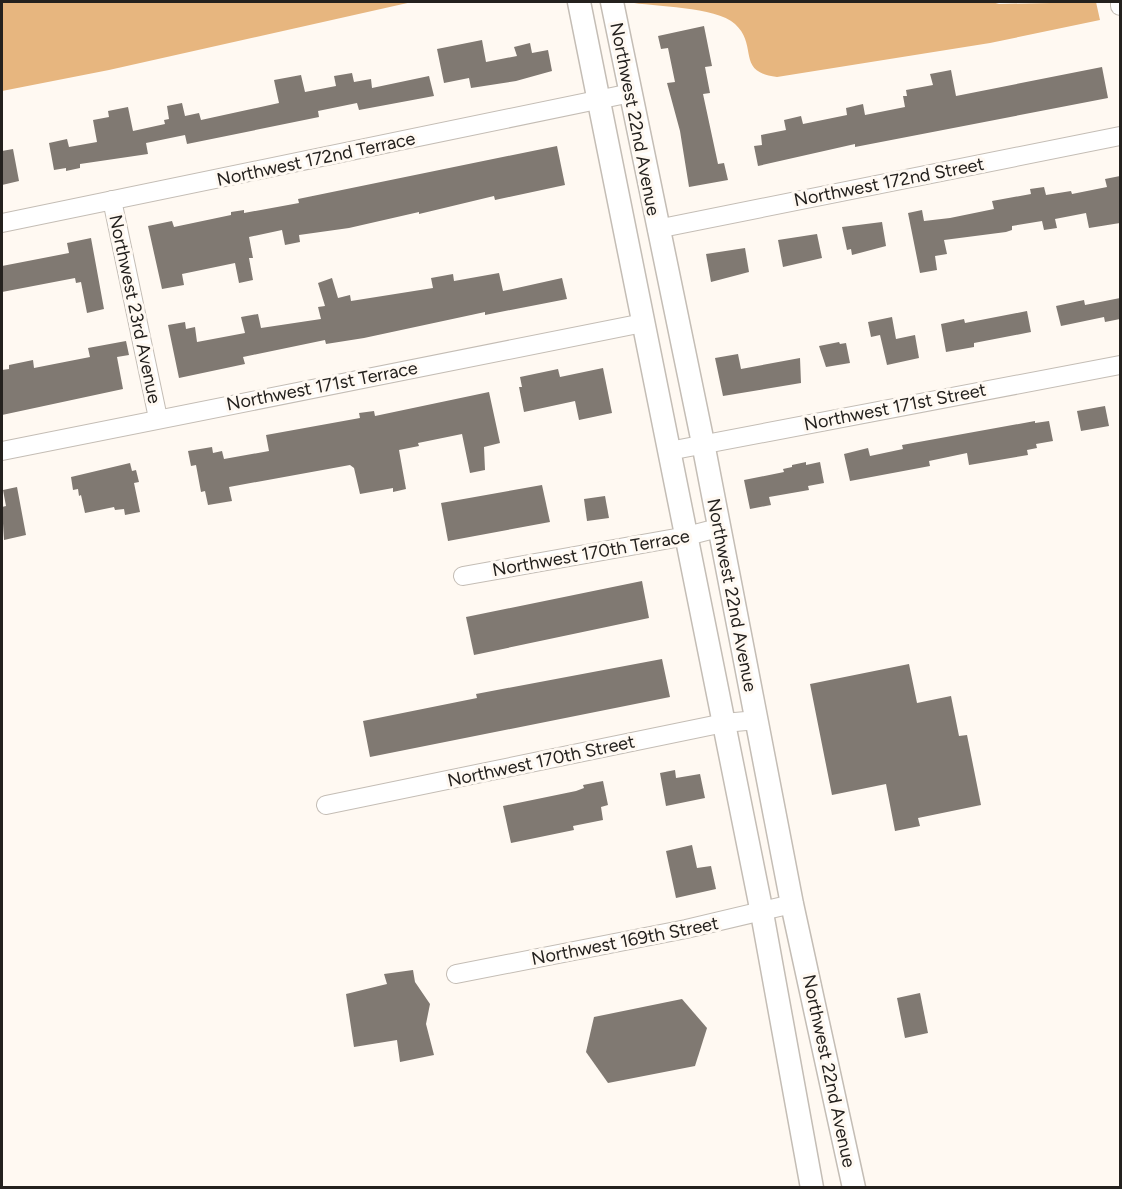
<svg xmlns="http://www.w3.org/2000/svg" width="1122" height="1189" font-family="Figtree,sans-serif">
<rect width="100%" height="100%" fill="#fff9f2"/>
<g fill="#e7b67f">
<path d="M2,2H412L109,70L2,91Z"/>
<path d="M627,2H992L999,4L1096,2L1100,20L990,43L777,77C735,72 759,46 735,24C715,6 655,7 627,2Z"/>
</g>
<g fill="#807972">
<path d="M704,26L712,66L705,67L710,93L703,94L718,164L724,163L728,180L689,187L680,131L667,83L675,82L668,48L661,49L658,36Z"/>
<path d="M482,40L486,62L517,56L514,47L530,43L532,53L548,50L552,71L516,81L471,88L469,78L444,83L437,49Z"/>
<path d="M1102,67L1108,98L855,147V144L758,166L754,146L762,145L761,135L786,130L784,120L801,116L803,124L847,115L846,108L863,104L865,115L905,107L903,96H907L906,90L933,85L930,74L951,70L956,96Z"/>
<path d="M352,73L354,82L371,79L372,88L429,76L434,96L359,110L357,103L318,111L319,117L187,144L185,135L146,143L148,154L80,164V168L66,171V168L54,170L49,143L67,139L69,147L97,142L93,120L109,117L108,111L128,107L133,131L165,124L164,120L169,119L167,106L182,103L185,116L199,113L201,120L279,103L274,80L301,75L305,92L336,86L334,76Z"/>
<path d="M557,146L565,185L495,200L494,196L419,214V212L349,228L299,235L300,242L285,245L282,230L249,237L253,258H249L253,280L239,283L235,263L182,274L184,285L162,289L148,226L172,221L174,227L231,215V212L244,210V213L299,203L298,199Z"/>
<path d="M13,149L19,181L2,185V151Z"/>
<path d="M1120,176V223L1089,228L1086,213L1055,219L1057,228L1044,230L1042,221L1012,226V230L1006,232L944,240L947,254L935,256L937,270L920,273L908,213L922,210L924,221L950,218L994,209L992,201L1031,194L1030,189L1044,187L1046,195L1071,191L1072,194L1107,187L1105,179Z"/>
<path d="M882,222L886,246L852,255L851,249L847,250L842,227Z"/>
<path d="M817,234L822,258L783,267L778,240Z"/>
<path d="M91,238L104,309L87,313L81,282L76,283L75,278L2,292V266L69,253L67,243Z"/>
<path d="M745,248L749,272L711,282L706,254Z"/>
<path d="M499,273L503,291L562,278L567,299L485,315V312L364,338L326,344L325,340L243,357L245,364L179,378L168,325L185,322L186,329L195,327L197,342L245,333L241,317L258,314L261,328L321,319L318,307L325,306L318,283L332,278L338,298L350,295L351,301L433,288L431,278L453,274L454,281Z"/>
<path d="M1120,298V319L1105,322L1104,317L1061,326L1056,306L1084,300L1085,305Z"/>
<path d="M1027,311L1031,332L974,343V347L946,352L941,324L964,319L965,323Z"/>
<path d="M892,317L896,339L915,335L919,358L887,365L880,335L871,337L868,322Z"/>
<path d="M126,341L129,355L117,357L123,389L2,415V370L9,369V365L33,360L34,368L90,357L88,348Z"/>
<path d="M839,342L840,344L846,343L850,363L826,367L819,346Z"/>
<path d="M738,354L741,369L800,358L801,383L723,396L715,358Z"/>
<path d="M603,368L612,413L579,420L575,401L524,412L519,387H522L520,377L558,369L560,377Z"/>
<path d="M489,392L500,443L484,447L485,470L470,473L462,434L418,443L419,446L399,450L406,489L393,492V488L360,494L354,468L350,465L229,487L232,501L208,505L205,491L201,492L196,465L191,466L188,451L212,447L213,453L222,451L224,459L269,451L266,435L360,418L359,413L374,411L375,416Z"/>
<path d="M1105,406L1109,426L1081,431L1077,411Z"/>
<path d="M1035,421V423L1049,421L1053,441L1036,444L1037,448L1027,450L1028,455L969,465L967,453L929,461L930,466L850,481L844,454L868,448L870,456L903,449L902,445Z"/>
<path d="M806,462V465L820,462L824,483L808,486L809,490L769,497L771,505L750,509L744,480L784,472L783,469L792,467V465Z"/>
<path d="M130,463L132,471L136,470L139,482L134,483L140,512L125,515L124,509L115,510L114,507L85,513L81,495L79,496L78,489L73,490L71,477Z"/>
<path d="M542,485L550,522L448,541L441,503Z"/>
<path d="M17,487L26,535L4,540L2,507L6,506L3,490Z"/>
<path d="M605,496L609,518L587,521L584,499Z"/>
<path d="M642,581L649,618L474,655L466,617Z"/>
<path d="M662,659L670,697L370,757L363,721L477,698L476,694Z"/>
<path d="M909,664L917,703L951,696L959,736L967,735L981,805L918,818L920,826L895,831L886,784L832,795L810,684Z"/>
<path d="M675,770L676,778L700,774L705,798L666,806L660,773Z"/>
<path d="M603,781L608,805L601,807L603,820L573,826L574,830L511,843L503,806L576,791L584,788L583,785Z"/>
<path d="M692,845L697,868L711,866L716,889L676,898L666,851Z"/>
<path d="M413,970L415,982L430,1004L426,1024L434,1055L400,1062L397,1040L354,1047L346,994L387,984L384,974Z"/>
<path d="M920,993L928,1033L905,1038L897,998Z"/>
<path d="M682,999L707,1028L695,1066L608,1083L586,1052L594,1017Z"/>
</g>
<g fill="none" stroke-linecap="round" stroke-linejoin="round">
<defs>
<g id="minor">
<path d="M1120,2V6"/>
<path d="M112,200L158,418"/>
<path d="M2,223L631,93"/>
<path d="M657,229L1120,136"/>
<path d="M2,451L643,323"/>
<path d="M669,451L1120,365"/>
<path d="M463,576L687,536L718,528"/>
<path d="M326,805L724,723L757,720"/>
<path d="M456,974L686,929L792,904"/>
</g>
<g id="major">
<path d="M579,2L762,913L812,1188"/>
<path d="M612,2L703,443L792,904L854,1188"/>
</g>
</defs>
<use href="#minor" stroke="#c4bdb5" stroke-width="20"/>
<use href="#major" stroke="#c4bdb5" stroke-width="25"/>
<use href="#minor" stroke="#fff" stroke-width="18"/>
<use href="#major" stroke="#fff" stroke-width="22"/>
</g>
<g text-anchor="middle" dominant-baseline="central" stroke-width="6" stroke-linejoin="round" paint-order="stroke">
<g font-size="18" fill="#24211e" stroke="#fff9f2">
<text transform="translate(635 119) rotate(79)">Northwest 22nd Avenue</text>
<text transform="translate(316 159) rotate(-12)">Northwest 172nd Terrace</text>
<text transform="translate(889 182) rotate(-11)">Northwest 172nd Street</text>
<text transform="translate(135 309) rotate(78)">Northwest 23rd Avenue</text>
<text transform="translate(322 386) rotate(-11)">Northwest 171st Terrace</text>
<text transform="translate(895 407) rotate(-11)">Northwest 171st Street</text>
<text transform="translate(591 553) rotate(-10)">Northwest 170th Terrace</text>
<text transform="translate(732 595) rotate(79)">Northwest 22nd Avenue</text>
<text transform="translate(541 761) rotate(-12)">Northwest 170th Street</text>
<text transform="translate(625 941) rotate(-11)">Northwest 169th Street</text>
<text transform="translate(829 1071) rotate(78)">Northwest 22nd Avenue</text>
</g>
</g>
<rect width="1122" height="1189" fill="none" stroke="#24211e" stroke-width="6"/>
</svg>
